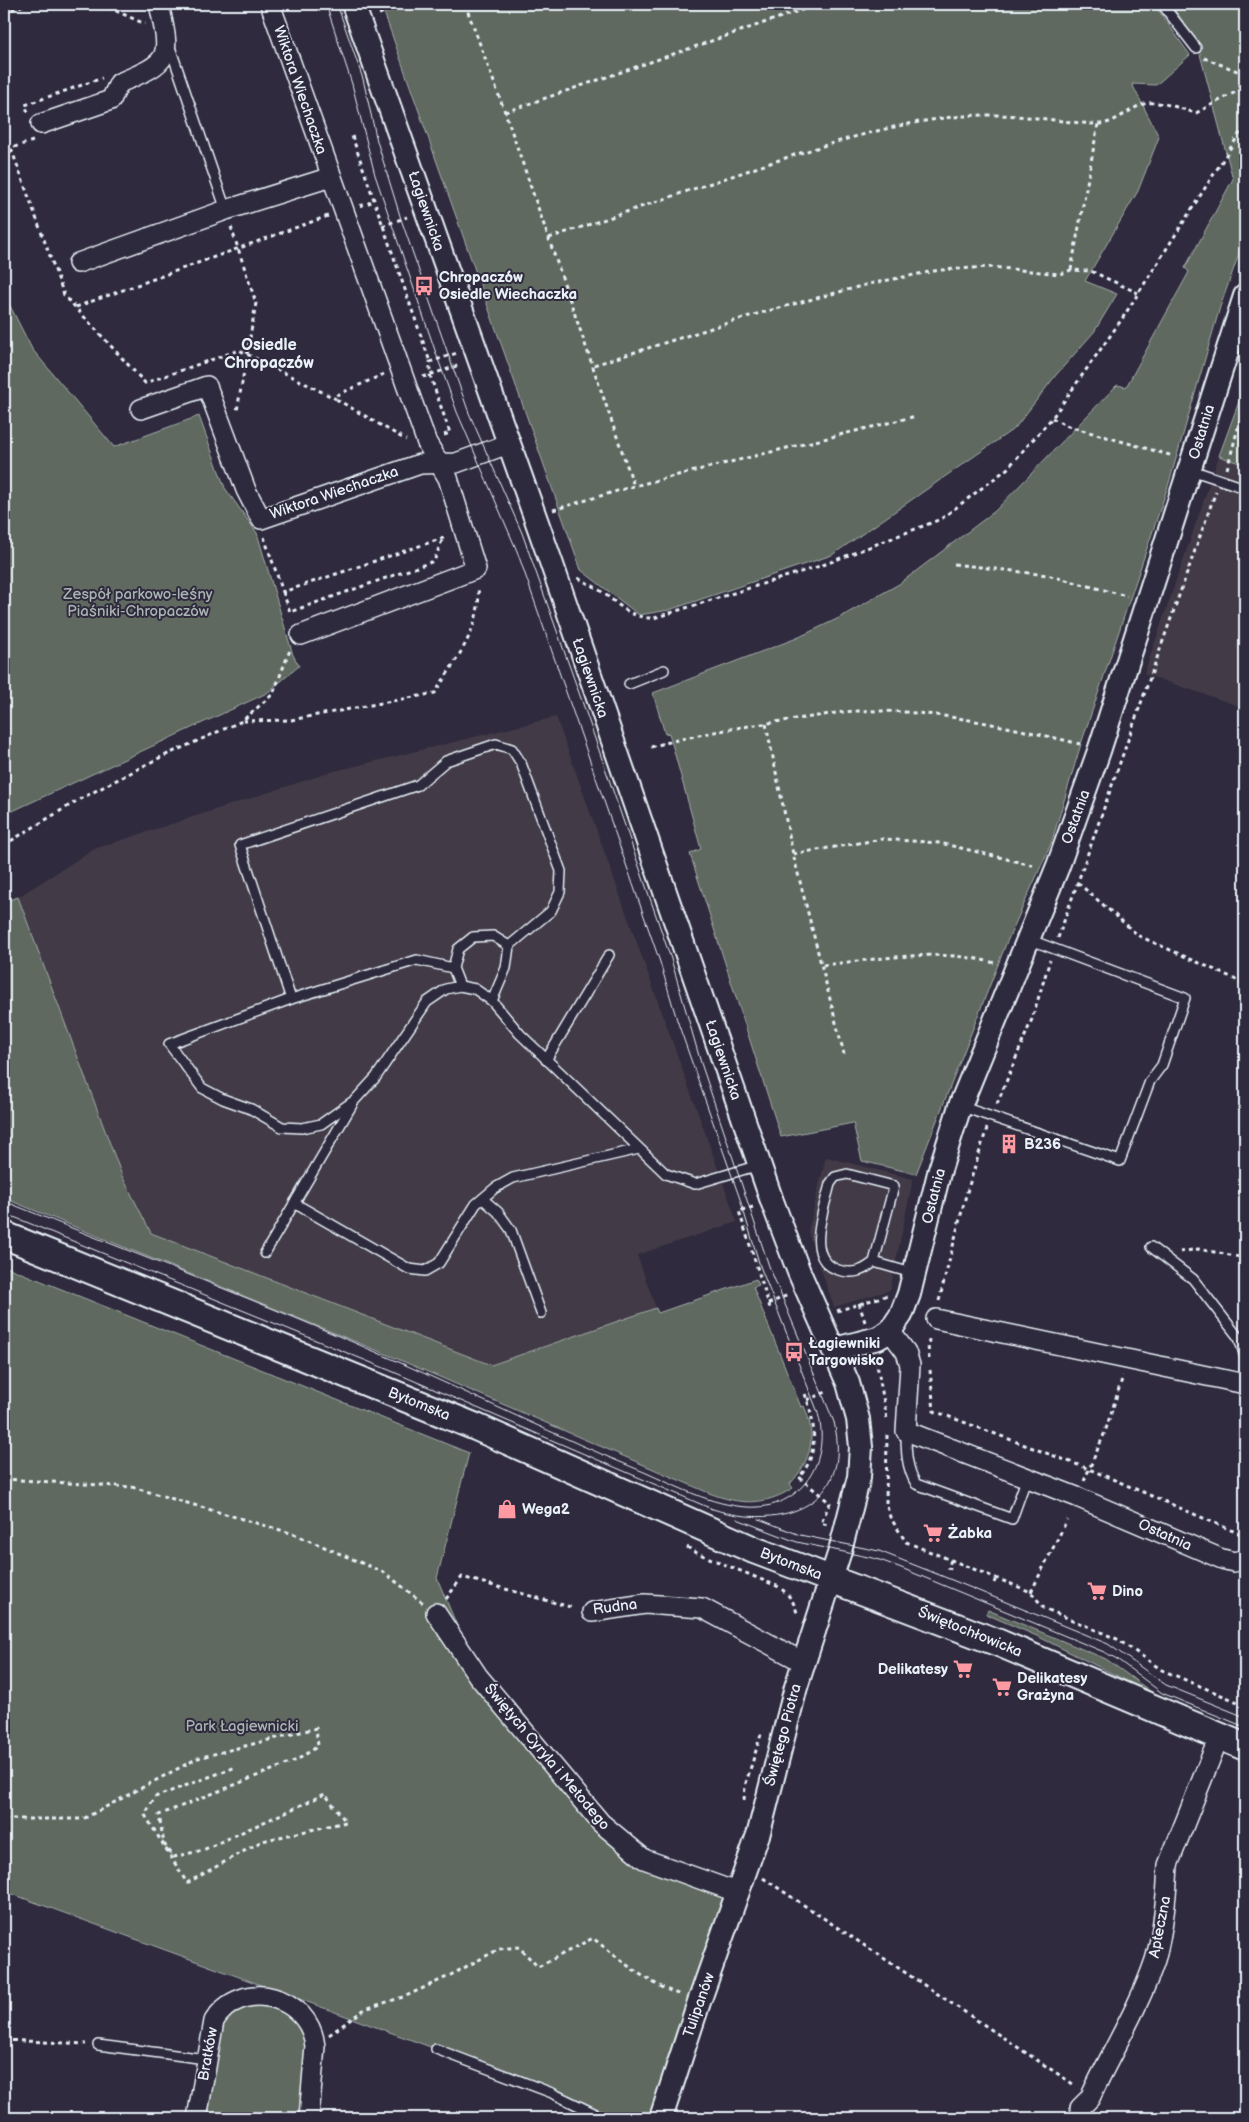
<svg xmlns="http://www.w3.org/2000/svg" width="1249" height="2122" font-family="'Balsamiq Sans',sans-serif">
<rect width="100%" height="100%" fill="#2f2a3d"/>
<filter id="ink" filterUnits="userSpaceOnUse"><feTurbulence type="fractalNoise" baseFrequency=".02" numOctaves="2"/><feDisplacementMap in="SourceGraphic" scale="10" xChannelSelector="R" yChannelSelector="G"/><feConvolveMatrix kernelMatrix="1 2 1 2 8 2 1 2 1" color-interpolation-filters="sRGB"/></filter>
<g filter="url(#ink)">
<g fill="#423a46">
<path d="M1219,456L1245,465V708L1144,674Z"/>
<path d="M556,717L737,1222L637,1255L656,1308L491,1365L151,1233L122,1176L18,897L94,849L331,772Z"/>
<path d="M826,1157L913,1179L890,1290L834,1307L808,1232Z"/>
</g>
<g fill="#5e695e" stroke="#a3adab">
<path d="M381,4H1154L1190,55L1156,85L1132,84L1159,137L1138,191L1085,281L1117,294L1094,332L1056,375L1015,428L832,555L669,610L639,615L581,570Z"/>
<path d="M1170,4H1245V237L1220,307L1169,483L1081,744L1051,844L1006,944L916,1174L862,1161L853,1123L781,1137L690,854L701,849L669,733L665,734L653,693L797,638L837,619L899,584L995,511L1117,385L1126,387L1189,272L1185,268L1233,179L1196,39Z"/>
<path d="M4,294L32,349L114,447L199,416L225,488L257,533L293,655L299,666L267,693L4,815Z"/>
<path d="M1245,385V465L1219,456Z"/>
<path d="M18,897L122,1176L151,1233L491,1365L656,1308L658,1313L756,1279L759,1285L753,1287L801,1407L804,1406C817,1435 812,1460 790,1484L793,1488C765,1506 740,1505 709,1493L393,1357L4,1198V902Z"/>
<path d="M4,1266L469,1453L437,1578L478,1676L637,1852L739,1893L661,2118H604L436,2049L4,1891Z"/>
<path d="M988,1610L1106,1659L1157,1696L1039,1637L986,1614Z"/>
<path d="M242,1997L307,2020L309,2118H197L210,2035Z"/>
</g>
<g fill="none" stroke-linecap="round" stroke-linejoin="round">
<defs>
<g id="service">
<path d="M1162,4L1196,48"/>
<path d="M170,47L226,210"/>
<path d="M1191,470L1245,488"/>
<path d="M629,684L664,670"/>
<path d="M453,968L417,960L291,999L169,1044L202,1088L223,1099L251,1109L282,1127L302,1128L321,1124L355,1100L376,1077L427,1002L446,989L460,986L475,989L492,1001L520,1034L666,1174L695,1184L759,1165"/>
<path d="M460,986L453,968L458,949L473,937L493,936L509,946"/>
<path d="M291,999L240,845L418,785L446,761L496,744L512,749L521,763L561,871L560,892L551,911L509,946L506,968L492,1001"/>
<path d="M546,1060L609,955"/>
<path d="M960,1106L1120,1161L1150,1081L1162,1065L1185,998L1028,939"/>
<path d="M483,1199L498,1212L511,1230L541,1313"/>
<path d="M294,1203L409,1269L425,1271L439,1263L476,1204L495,1188L513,1178L639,1149"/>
<path d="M1151,1247L1193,1279L1239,1338L1245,1357"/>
<path d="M265,1253L352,1105"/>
<path d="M874,1262C864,1270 856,1274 842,1271C802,1262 824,1210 830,1184L835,1177L847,1174L894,1186L874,1262L915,1274"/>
<path d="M906,1431C906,1450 906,1467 916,1484L1012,1519L1027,1477"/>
<path d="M98,2045L206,2059"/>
<path d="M436,2049L552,2093L604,2118"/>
</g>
<g id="minor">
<path d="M270,4L427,443L448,478L476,569L301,635"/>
<path d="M41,124L111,100L119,83C172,61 171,59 159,4"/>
<path d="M78,263L226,210L331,177"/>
<path d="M141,409L207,386L246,490L261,519L420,464L456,463L508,444"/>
<path d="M936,1319L1245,1384"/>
<path d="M890,1331L906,1352L910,1365L906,1431L1077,1497L1222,1559L1234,1562L1245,1559"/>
<path d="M592,1612L645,1604L702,1608L803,1662"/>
<path d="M436,1613L478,1676L601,1823L644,1859L739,1893"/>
<path d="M1080,2108L1090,2098C1111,2052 1139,2008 1155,1960C1163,1933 1167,1893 1168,1865L1219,1737"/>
<path d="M197,2118L214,2021C242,1976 310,1996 315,2046L309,2118"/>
</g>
<g id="tertiary">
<path d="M353,4L550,559L772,1201L799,1272L848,1383L858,1419L861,1447L859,1477L840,1551L796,1687L759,1832L699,2002L661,2118"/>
<path d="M835,1349L878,1338L890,1331L901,1315L909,1294L939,1173L960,1106L1058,866L1099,751L1245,296"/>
</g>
<path id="secondary" d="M4,1235L476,1427L754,1550L999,1643L1245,1747"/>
</defs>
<use href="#service" stroke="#e8f1f8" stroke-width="12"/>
<use href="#minor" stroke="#e8f1f8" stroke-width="22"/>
<use href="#tertiary" stroke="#e8f1f8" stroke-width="26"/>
<use href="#secondary" stroke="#e8f1f8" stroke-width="30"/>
<g stroke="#e8f1f8" stroke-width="3" stroke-dasharray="4 4" stroke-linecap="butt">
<path d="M101,4L145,24"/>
<path d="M465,4L505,112L634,486"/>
<path d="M4,12L27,4"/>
<path d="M379,14L407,4"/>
<path d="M1204,58L1245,74"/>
<path d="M28,112L25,105L102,78"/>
<path d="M505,112L819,4"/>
<path d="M352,136L430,362"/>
<path d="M33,141L11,148L64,295L145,383L239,350L336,399"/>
<path d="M4,151L11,148"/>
<path d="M360,206L374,201"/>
<path d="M382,226L407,217"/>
<path d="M231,227L256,303L237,411"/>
<path d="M549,238C612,217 675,195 738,174C814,148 904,117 984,115C1022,114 1059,122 1096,124C1116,125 1129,107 1148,103C1163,101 1181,109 1196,113L1245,87"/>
<path d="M1071,270L1098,124"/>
<path d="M76,307L328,216"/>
<path d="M594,365L753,315L869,284L939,270L991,267L1060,274L1071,270L1091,271L1138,293"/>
<path d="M384,374L337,395L336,399L406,440"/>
<path d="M423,377L460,365"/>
<path d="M1052,418L1068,426L1173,456"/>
<path d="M444,435L450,433L430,375V362L457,353"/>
<path d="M1227,469L1245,402"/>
<path d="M553,510L634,486L916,416"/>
<path d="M264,537L283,592L446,537"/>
<path d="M954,564L1047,575L1127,596"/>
<path d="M578,578C586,583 595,586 602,592C620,605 631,619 654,618L823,565L941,519L1007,469L1052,418L1122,319L1245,125"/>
<path d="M283,592L290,612L301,608L434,561L443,538"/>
<path d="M243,721L291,720L435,693C454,662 483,627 478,588"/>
<path d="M766,724L793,854L844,1054"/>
<path d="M651,747C698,733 748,726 796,719C816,717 836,712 856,711C933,709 1007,726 1080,744"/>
<path d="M4,845L80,799L157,759L242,721L273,694L290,650"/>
<path d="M793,854L883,839L940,843L1036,866"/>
<path d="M1078,883L1139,936L1233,978L1245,986"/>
<path d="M1058,938L1216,491"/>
<path d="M823,965C881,959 941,947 998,964"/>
<path d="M997,1104L1032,1019L1050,960"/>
<path d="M753,1207L739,1211L770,1308"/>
<path d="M1180,1252L1198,1249L1245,1258"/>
<path d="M939,1301L966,1195L987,1128"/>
<path d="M859,1303L865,1322"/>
<path d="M768,1304L788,1295"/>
<path d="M837,1311L888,1295"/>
<path d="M876,1359L887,1419"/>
<path d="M929,1359L928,1344L930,1336"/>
<path d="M930,1370L934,1411L1089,1469L1245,1536"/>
<path d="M805,1394C815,1420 820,1455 799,1477L830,1503L821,1523L827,1525"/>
<path d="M807,1400L829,1391"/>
<path d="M887,1435L886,1503L890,1517L906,1542L1031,1592L1044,1608L1117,1639L1162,1670L1245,1705"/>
<path d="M4,1479L132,1487L294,1534L385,1573L423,1603"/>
<path d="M1084,1481L1105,1432L1123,1376"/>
<path d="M687,1547L697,1553L777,1586C788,1593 794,1601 797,1613"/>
<path d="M951,1560L948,1568L952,1569"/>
<path d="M994,1583L996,1578"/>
<path d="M1031,1592L1067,1520"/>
<path d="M446,1599L462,1577L574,1608"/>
<path d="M744,1800L745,1786L762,1731"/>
<path d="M4,1819H83L198,1758L316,1728L318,1746L297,1760L159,1815L164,1844L174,1857L203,1850L325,1794L346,1822L262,1841L187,1883L145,1815L155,1797L236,1767"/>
<path d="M763,1878L1076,2086"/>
<path d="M329,2035L365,2009L406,1996L447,1977L499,1949L519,1947L538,1967L593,1938C620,1960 648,1984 681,1995"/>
<path d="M4,2040L86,2044"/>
</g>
<use href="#service" stroke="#2f2a3d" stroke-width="9"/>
<use href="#minor" stroke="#2f2a3d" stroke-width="19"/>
<use href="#tertiary" stroke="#2f2a3d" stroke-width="22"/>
<use href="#secondary" stroke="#2f2a3d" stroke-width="26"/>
<g stroke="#e8f1f8" stroke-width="1">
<path d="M337,4L363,79L377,141L401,219L440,331L469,413L522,533L583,704L671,959L701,1063L769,1266L834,1422C855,1510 774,1532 707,1507"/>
<path d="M4,1201C133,1253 264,1303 392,1359C476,1396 558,1437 644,1472C676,1486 711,1505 747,1507C802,1511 833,1459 817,1410L760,1266L740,1199L677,1020L660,962L517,551L457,412L438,359L375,175L352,84L326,4"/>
<path d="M4,1213L389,1370L712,1509"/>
<path d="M737,1519L797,1542L877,1559L899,1567L1104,1652L1117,1659L1162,1693L1245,1727"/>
<path d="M759,1519L800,1535L879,1551L947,1578L1108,1644L1166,1685L1245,1717"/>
</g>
</g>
</g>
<defs>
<symbol id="bus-bare" viewBox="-9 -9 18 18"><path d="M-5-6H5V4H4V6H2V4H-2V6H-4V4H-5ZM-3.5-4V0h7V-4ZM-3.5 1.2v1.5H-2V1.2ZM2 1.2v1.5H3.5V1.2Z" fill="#ff9aa2" stroke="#2f2a3d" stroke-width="2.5" paint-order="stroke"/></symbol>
<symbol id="building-bare" viewBox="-9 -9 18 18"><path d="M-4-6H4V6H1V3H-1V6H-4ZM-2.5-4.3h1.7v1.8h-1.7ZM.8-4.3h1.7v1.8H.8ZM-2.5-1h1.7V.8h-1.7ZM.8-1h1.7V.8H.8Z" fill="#ff9aa2" stroke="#2f2a3d" stroke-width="2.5" paint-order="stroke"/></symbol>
<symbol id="shop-bare" viewBox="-9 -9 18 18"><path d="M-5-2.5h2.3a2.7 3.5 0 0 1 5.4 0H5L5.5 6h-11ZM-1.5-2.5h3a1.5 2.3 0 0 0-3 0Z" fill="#ff9aa2" stroke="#2f2a3d" stroke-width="2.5" paint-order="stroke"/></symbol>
<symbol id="supermarket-bare" viewBox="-9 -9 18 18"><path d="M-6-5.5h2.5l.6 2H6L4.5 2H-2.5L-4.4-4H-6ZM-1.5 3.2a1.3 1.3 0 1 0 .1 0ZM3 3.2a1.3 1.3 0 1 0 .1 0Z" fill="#ff9aa2" stroke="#2f2a3d" stroke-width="2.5" paint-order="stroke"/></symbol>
</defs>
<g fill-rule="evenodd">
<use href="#bus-bare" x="410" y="272" width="28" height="28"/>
<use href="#building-bare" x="995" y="1130" width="28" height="28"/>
<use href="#bus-bare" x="780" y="1338" width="28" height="28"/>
<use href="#shop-bare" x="493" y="1495" width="28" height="28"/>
<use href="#supermarket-bare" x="919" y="1519" width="28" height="28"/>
<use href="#supermarket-bare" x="1083" y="1577" width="28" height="28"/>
<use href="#supermarket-bare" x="949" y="1655" width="28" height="28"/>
<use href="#supermarket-bare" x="988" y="1673" width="28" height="28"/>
</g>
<g text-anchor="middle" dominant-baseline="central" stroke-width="4" stroke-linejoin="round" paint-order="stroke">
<g font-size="15" fill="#e8f1f8" stroke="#2f2a3d">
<text transform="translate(300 90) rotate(71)">Wiktora Wiechaczka</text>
<text transform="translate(426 211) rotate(71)">Łagiewnicka</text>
<text transform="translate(1202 432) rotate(-73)">Ostatnia</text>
<text transform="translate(334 493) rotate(-19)">Wiktora Wiechaczka</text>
<text transform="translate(590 678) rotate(71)">Łagiewnicka</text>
<text transform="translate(1076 817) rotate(-70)">Ostatnia</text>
<text transform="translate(723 1060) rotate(71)">Łagiewnicka</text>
<text transform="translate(934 1196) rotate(-76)">Ostatnia</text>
<text transform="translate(419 1404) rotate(22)">Bytomska</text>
<text transform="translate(1165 1535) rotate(24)">Ostatnia</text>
<text transform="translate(791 1564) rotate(21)">Bytomska</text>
<text transform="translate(615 1607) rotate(-7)">Rudna</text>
<text transform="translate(970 1632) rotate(22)">Świętochłowicka</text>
<text transform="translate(783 1735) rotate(-75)">Świętego Piotra</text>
<text transform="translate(547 1757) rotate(50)">Świętych Cyryla i Metodego</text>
<text transform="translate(1160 1927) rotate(-79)">Apteczna</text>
<text transform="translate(699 2005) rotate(-71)">Tulipanów</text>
<text transform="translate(208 2054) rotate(-80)">Bratków</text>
</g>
<g font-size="15" font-weight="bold" fill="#e8f1f8" stroke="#2f2a3d" text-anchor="start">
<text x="439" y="277">Chropaczów<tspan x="439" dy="17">Osiedle Wiechaczka</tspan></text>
<text x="1024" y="1144">B236</text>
<text x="809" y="1343">Łagiewniki<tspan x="809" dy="17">Targowisko</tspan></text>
<text x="522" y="1509">Wega2</text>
<text x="948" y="1533">Żabka</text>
<text x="1112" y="1591">Dino</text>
<text x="948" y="1669" text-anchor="end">Delikatesy</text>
<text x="1017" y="1678">Delikatesy<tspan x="1017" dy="17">Grażyna</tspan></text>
</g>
<g font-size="15" fill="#aab4b3" stroke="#2f2a3d">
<text x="138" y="594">Zespół parkowo-leśny<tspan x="138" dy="17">Piaśniki-Chropaczów</tspan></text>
<text x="242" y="1726">Park Łagiewnicki</text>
</g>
<g font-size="16" font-weight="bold" fill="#e8f1f8" stroke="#2f2a3d">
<text x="269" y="345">Osiedle<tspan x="269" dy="18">Chropaczów</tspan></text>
</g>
</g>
<rect width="1249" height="2122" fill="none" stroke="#2f2a3d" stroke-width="20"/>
<rect x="10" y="10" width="1229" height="2102" fill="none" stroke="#e8f1f8" stroke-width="2" filter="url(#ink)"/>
</svg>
